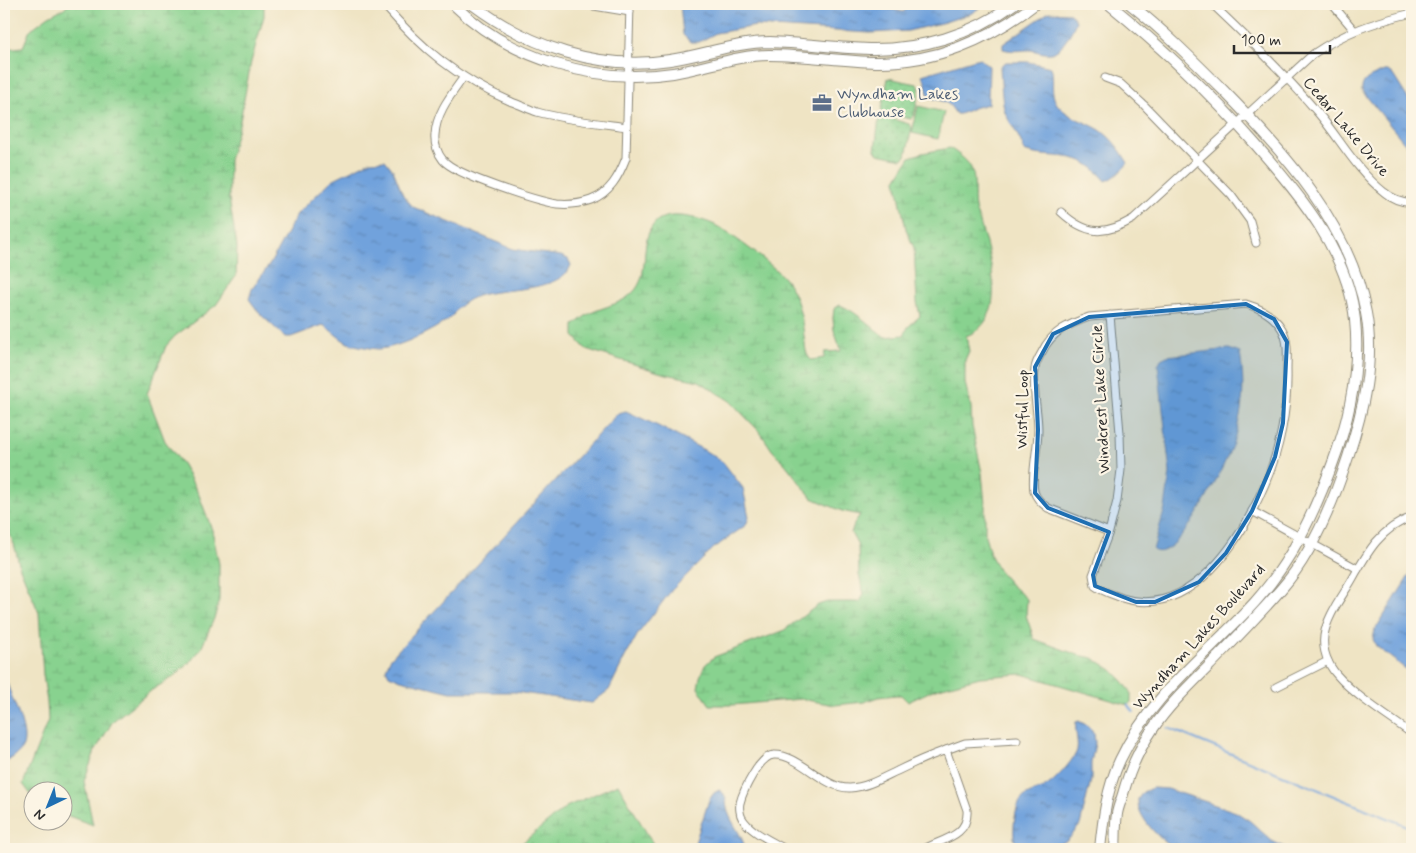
<svg xmlns="http://www.w3.org/2000/svg" width="1416" height="853" font-family="Mynerve,sans-serif">
<defs>
<pattern id="green-dots" width="8" height="8" patternUnits="userSpaceOnUse" patternTransform="scale(1.25)"><rect width="8" height="8" fill="#88d28f"/><path d="M2 2h.1M6 6h.1" fill="none" stroke="#76b47c" stroke-width="1.8" stroke-linecap="round"/></pattern>
<pattern id="wetland-marsh" width="20" height="14" patternUnits="userSpaceOnUse" patternTransform="scale(1.25)"><rect width="20" height="14" fill="#88d28f"/><path d="M1 5h8M5 5V1M11 12h8M15 12V8" fill="none" stroke="#76b47c"/></pattern>
<pattern id="water-ripples" width="26" height="14" patternUnits="userSpaceOnUse" patternTransform="scale(1.25)"><rect width="26" height="14" fill="#71a2dc"/><path d="M2 4q2-2 4 0t4 0M15 11q2-2 4 0t4 0" fill="none" stroke="#5d84b3"/></pattern>
</defs>
<rect width="100%" height="100%" fill="#fcf5e5"/>
<filter id="ink" filterUnits="userSpaceOnUse"><feTurbulence type="fractalNoise" baseFrequency=".02" numOctaves="2"/><feDisplacementMap in="SourceGraphic" scale="10" xChannelSelector="R" yChannelSelector="G"/><feConvolveMatrix kernelMatrix="1 2 1 2 8 2 1 2 1" color-interpolation-filters="sRGB"/></filter>
<filter id="wash" filterUnits="userSpaceOnUse"><feTurbulence type="fractalNoise" baseFrequency=".0096" numOctaves="4" result="noise"/><feDisplacementMap in="SourceGraphic" scale="20" xChannelSelector="R" yChannelSelector="G"/><feGaussianBlur stdDeviation="1.12" result="paint"/><feColorMatrix in="noise" values="0 0 0 0 0 0 0 0 0 0 0 0 0 0 0 0 0 1.4 0 .05"/><feComposite in="paint" operator="in"/></filter>
<g filter="url(#wash)">
<rect width="100%" height="100%" fill="#efe4c4"/>
<g fill="url(#green-dots)" stroke="#5a7e5d">
<path d="M888,78L917,84L920,88L914,116L911,119L881,113Z"/>
<path d="M882,116L909,124L912,127L906,156L902,159L878,154L875,150L879,118Z"/>
</g>
<g fill="url(#wetland-marsh)" stroke="#5a7e5d">
<path d="M67,4H264V16L251,62L240,121L229,160V199L237,247L236,276L216,305L175,336L166,346L147,394L165,441L183,465L199,495L212,530L219,564V600L215,616L201,649L189,663L173,677L152,690L113,721L95,751L84,781L93,825L63,814L62,790H32V796L23,784L48,720L47,702L43,675L39,613L20,568L14,544L4,521V49L23,47L30,30L49,16L66,7Z"/>
<path d="M950,148C958,154 968,160 972,170C976,181 973,196 975,208C976,214 980,220 981,226C991,260 1009,320 966,336L969,351L965,360V383L971,407L972,426L982,473L985,504V535L990,554L999,571L1011,585L1027,599L1026,615L1034,639L1078,655L1093,658L1112,670L1122,680L1131,692V702L1128,705L1022,674L980,677L935,689L908,702L901,695H896L878,697L864,702L835,705L801,699L732,705H710L698,688L700,677L705,665L714,657L783,631L818,605L827,602H860L864,594L859,575L858,546L851,533L855,522L860,515L842,511L812,498L786,465L772,450L760,432L730,401L699,381L662,373L586,349L574,336V325C579,321 584,317 589,314C604,306 625,304 636,289C650,270 639,242 654,224C665,209 700,218 715,225C730,233 778,268 787,282C798,297 802,317 804,336C806,345 804,353 811,360L824,358L825,352L841,351L834,330L833,318L834,309L840,305C857,312 870,326 885,337L904,335L908,327L920,316L917,302L914,248L906,229L896,180L910,157L922,153Z"/>
<path d="M618,784L656,849H515L566,807Z"/>
</g>
<path fill="#88d28f" stroke="#5a7e5d" d="M918,106L944,112L938,139L912,133Z"/>
<g fill="url(#water-ripples)" stroke="#4e6684">
<path d="M680,4H847L891,9L904,12L908,4H987L972,13L945,22L908,31L870,33L756,26L716,33L699,42H690L683,35Z"/>
<path d="M1049,12L1070,13L1076,21C1073,30 1061,53 1050,53C1044,54 1037,51 1030,50C1021,50 1013,52 1003,49V44Z"/>
<path d="M979,58L989,66L988,104L973,108L960,114H956C954,112 953,109 951,107C946,100 935,100 928,97L926,83L922,75Z"/>
<path d="M1006,62H1028L1051,67C1055,79 1049,93 1057,104C1069,119 1086,121 1100,130C1113,139 1121,151 1128,163C1122,170 1115,178 1106,181C1101,175 1095,169 1089,165C1070,152 1045,159 1024,151C1022,138 1008,123 1004,109C1001,95 1001,80 1000,66Z"/>
<path d="M1384,71H1388L1393,75L1412,105V152L1362,91C1361,78 1374,76 1384,71Z"/>
<path d="M385,160L393,170L403,195L413,207L513,249L561,256L568,259L571,265C561,293 503,287 477,296C470,299 464,302 458,308C455,310 454,315 451,317C438,329 396,349 378,349C370,348 356,346 348,343C340,339 331,330 323,325L291,337H285L260,314L249,299L252,289L270,264L297,214L332,180L370,161Z"/>
<path d="M1229,349L1240,353C1243,371 1244,391 1241,410C1239,421 1236,433 1233,443C1226,462 1178,566 1153,550L1165,508L1170,473L1158,365L1161,359L1167,356Z"/>
<path d="M626,411L658,426L704,450L723,462L743,488L749,517L746,525L714,548L671,591L638,634L625,657L609,690L592,703L515,692H451L401,680L389,675L386,669L390,659L618,413Z"/>
<path d="M1412,571V674L1376,646L1373,639L1375,630Z"/>
<path d="M4,632C4,646 3,661 5,675C8,694 29,728 23,746C20,754 10,759 4,764Z"/>
<path d="M1079,721L1088,726L1094,733L1095,743L1091,763V780L1080,825L1068,840L1055,846L1041,849L1019,848C1017,845 1015,841 1014,838C1013,828 1015,808 1021,800C1027,792 1037,792 1045,787C1054,782 1071,763 1076,753C1080,744 1074,732 1076,722Z"/>
<path d="M1152,788L1168,789L1236,812L1250,821L1272,841L1289,849H1178C1164,845 1145,824 1140,811C1138,807 1138,802 1138,799L1143,792Z"/>
<path d="M719,790C728,794 725,803 728,812C732,824 743,836 745,849H693L709,800L714,793Z"/>
</g>
<g fill="none" stroke-linecap="round" stroke-linejoin="round">
<g stroke="#71a2dc" stroke-width="2">
<path d="M1128,705L1134,712"/>
<path d="M1168,728L1412,828"/>
</g>
</g>
</g>
<g filter="url(#ink)">
<g fill="none" stroke-linecap="round" stroke-linejoin="round">
<defs>
<g id="street">
<path d="M383,4C421,48 458,79 512,102C520,105 529,109 537,112C567,120 597,123 627,127"/>
<path d="M582,4L630,12"/>
<path d="M1212,4C1249,39 1285,74 1318,113C1340,139 1357,171 1384,192C1392,199 1402,202 1412,203"/>
<path d="M1332,4L1354,30"/>
<path d="M463,78C451,95 436,113 435,135C434,144 438,154 443,160C455,175 537,201 557,204C568,205 580,204 591,200C610,193 619,176 626,158L630,4"/>
<path d="M1105,78L1121,84L1144,105L1231,195L1250,221L1256,243"/>
<path d="M1061,212C1086,235 1104,236 1133,219L1313,54C1347,31 1372,23 1412,13"/>
<path d="M1252,511L1358,569"/>
<path d="M1412,517C1381,528 1368,551 1353,578C1343,596 1327,615 1324,636C1322,650 1328,665 1337,675C1355,696 1389,717 1412,734"/>
<path d="M1109,532L1048,508C1042,504 1036,499 1034,491C1031,474 1038,449 1038,430C1038,410 1032,390 1035,369C1035,364 1039,357 1042,352C1052,331 1069,324 1089,317L1246,304C1260,308 1274,315 1282,329C1289,341 1287,357 1287,370C1288,408 1280,450 1265,484C1242,538 1192,620 1122,598C1112,594 1103,592 1095,586L1093,575L1109,532L1117,501L1121,470L1120,433L1110,315"/>
<path d="M1276,687L1328,661"/>
<path d="M946,750L965,743L1017,740"/>
<path d="M785,849C772,841 750,832 742,818C740,815 739,807 740,803C743,791 760,755 774,755C800,754 823,789 850,788C867,787 882,778 897,771C913,763 929,756 946,750L967,810C969,836 943,839 924,849"/>
</g>
<g id="secondary">
<path d="M453,4C509,59 596,85 673,73C706,68 736,55 769,55C805,55 840,61 875,62C934,63 989,40 1035,4"/>
<path d="M472,4C529,47 599,71 670,60C704,55 736,42 770,42C803,43 836,48 869,49C920,50 972,35 1014,4"/>
<path d="M1100,849C1103,819 1107,788 1120,760C1150,695 1208,654 1255,602C1291,562 1313,515 1332,465C1349,420 1360,369 1355,320C1348,252 1299,194 1256,145C1211,94 1162,47 1109,4"/>
<path d="M1115,849C1116,838 1115,825 1117,814C1118,807 1121,801 1123,794C1129,772 1139,749 1152,730C1168,706 1189,686 1209,666C1234,640 1259,615 1282,588C1312,554 1334,500 1348,457C1363,411 1375,361 1366,313C1350,224 1284,152 1223,90C1193,60 1163,30 1130,4"/>
</g>
</defs>
<use href="#street" stroke="#8d8878" stroke-width="9"/>
<use href="#secondary" stroke="#8d8878" stroke-width="12"/>
<use href="#street" stroke="#fff" stroke-width="7"/>
<use href="#secondary" stroke="#fff" stroke-width="10"/>
</g>
</g>
<path fill="#1f6fb2" fill-opacity="0.2" stroke="#1f6fb2" stroke-width="4" stroke-linejoin="round" d="M1246,304L1274,319L1287,342L1283,423L1275,457L1252,511L1226,553L1199,582L1155,602H1136L1095,586L1093,575L1109,532L1048,508L1035,493L1038,430L1035,367L1053,334L1089,317Z"/>
<defs>
<symbol id="office-bare" viewBox="-9 -9 18 18"><path d="M-6-3h4V-5.5h4V-3h4V5H-6ZM-1-4.5V-3h2v-1.5ZM-6 0V1H6V0Z" fill="#5c6f8a" stroke="#fcf5e5" stroke-width="2.5" paint-order="stroke"/></symbol>
</defs>
<g fill-rule="evenodd">
<use href="#office-bare" x="808" y="89" width="28" height="28"/>
</g>
<g text-anchor="middle" dominant-baseline="central" stroke-width="4.5" stroke-linejoin="round" paint-order="stroke">
<g font-size="16" fill="#4e5e75" stroke="#fcf5e5" text-anchor="start">
<text x="837" y="94">Wyndham Lakes<tspan x="837" dy="18">Clubhouse</tspan></text>
</g>
<g font-size="16" fill="#2b2b2b" stroke="#fcf5e5">
<text transform="translate(1346 127) rotate(50)">Cedar Lake Drive</text>
<text transform="translate(1101 399) rotate(-93)">Windcrest Lake Circle</text>
<text transform="translate(1023 409) rotate(-89)">Wistful Loop</text>
<text transform="translate(1199 637) rotate(-48)">Wyndham Lakes Boulevard</text>
</g>
</g>
<rect width="1416" height="853" fill="none" stroke="#fcf5e5" stroke-width="20"/>
<g transform="translate(48 806) rotate(223)"><circle r="24" fill="#fcf5e5" stroke="#a8a49b"/>
<path d="M0-4L9 19L0 12L-9 19Z" fill="#1f6fb2"/>
<text y="-8" font-size="14" font-weight="bold" text-anchor="middle" fill="#2b2b2b">N</text>
</g>
<path d="M1234 45v8h96v-8" fill="none" stroke="#2b2b2b" stroke-width="2.5"/>
<text x="1241" y="45" font-size="15" fill="#2b2b2b" stroke="#fcf5e5" stroke-width="4" paint-order="stroke">100 m</text>
</svg>
